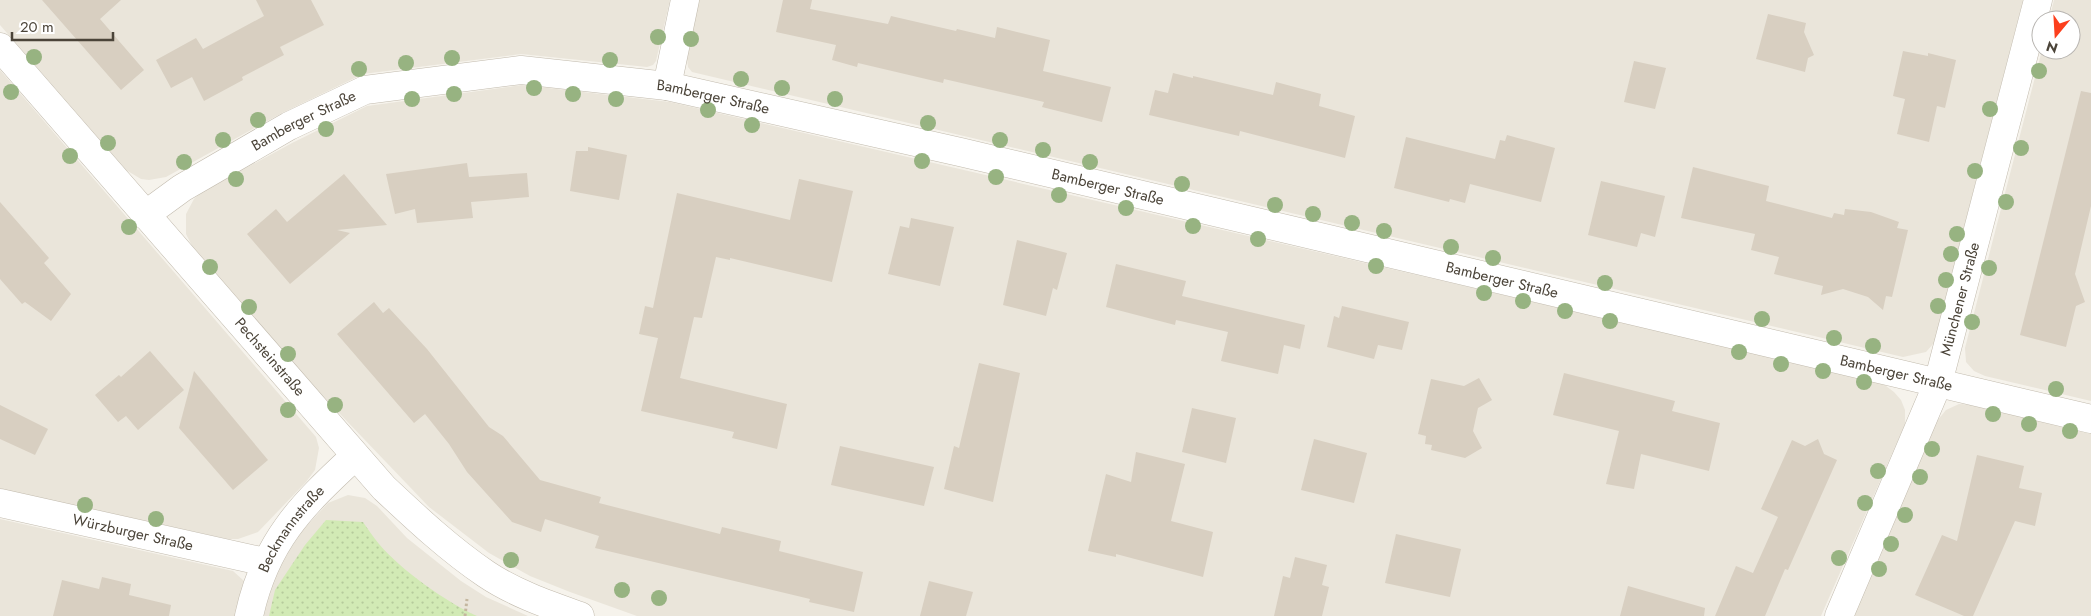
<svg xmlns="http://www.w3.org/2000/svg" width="2091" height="616" font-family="Jost,sans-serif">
<defs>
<pattern id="park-dots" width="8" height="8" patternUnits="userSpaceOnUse" patternTransform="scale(1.25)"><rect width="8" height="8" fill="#d2eab5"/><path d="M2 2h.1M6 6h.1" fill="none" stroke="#b6ca9c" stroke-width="1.8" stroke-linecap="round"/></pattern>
</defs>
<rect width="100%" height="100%" fill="#f6f3ec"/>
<g fill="#eae5da">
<path d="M0,0H670L656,61L653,65L647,67L521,54L363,74L282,113L166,177L149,180L141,179L126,170L0,25Z"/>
<path d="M699,0H2023L1934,343L1926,352L1903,357L692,72L688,67L687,59Z"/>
<path d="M2054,0H2091V401L1985,376L1974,371L1966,362L1965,348L2042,50H2071V20H2049Z"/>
<path d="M0,70L316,437L319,448L315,470L306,482L258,532L238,539H228L0,489Z"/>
<path d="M522,85L670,102L1870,380L1882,383L1894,392L1901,400L1905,410V424L1821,616H637L570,592L530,576L489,553L429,507L319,392L192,246L186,234V214L194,199L200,193L292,143L367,106Z"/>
<path d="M1959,404L1976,405L2091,432V616H1853L1937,421L1946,410Z"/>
<path d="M348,495L365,498L377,506L407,538L461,581L486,597L528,616H259L278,564L302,531L328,503Z"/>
<path d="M0,519L233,571L244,581L238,616H0Z"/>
</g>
<path fill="url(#park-dots)" d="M326,520L363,522C368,529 373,537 379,544C401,570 446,602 477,616H269L275,590L305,545Z"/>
<g fill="#d8cfc1">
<path d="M42,0H121L100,19L144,70L121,90Z"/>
<path d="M256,0H311L324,25L280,47L284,55L242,77L243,80L204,101L192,77L171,88L156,60L196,38L203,49L264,16Z"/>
<path d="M783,0H812L810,9L888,24L891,16L956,31L957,29L995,38L997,27L1050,40L1043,71L1111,87L1102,122L1042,107L1044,102L944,79L943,83L858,63L857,67L832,60L836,45L776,32Z"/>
<path d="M1768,14L1806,23L1804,32L1814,55L1808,58L1805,72L1756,59Z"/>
<path d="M1903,51L1928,56V53L1956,60L1945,108L1937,106L1929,142L1897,134L1905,99L1893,96Z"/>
<path d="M1634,61L1666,68L1655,109L1624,102Z"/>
<path d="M1173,73L1193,78V76L1273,95L1276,82L1321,94L1319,106L1355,116L1345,158L1240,131L1239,136L1149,115L1155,90L1168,93Z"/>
<path d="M2081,91L2091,93V206L2075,274L2085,302L2076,306L2066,347L2020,335Z"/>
<path d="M1507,135L1555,148L1541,202L1470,184L1465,203L1450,199L1449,202L1394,188L1406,137L1495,159L1500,140L1505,141Z"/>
<path d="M588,147L627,155L619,200L570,191L576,151H588Z"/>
<path d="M467,163L469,177L527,173L529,197L471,202L473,218L417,223L415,209L395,214L386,174Z"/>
<path d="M1693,167L1769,186L1766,201L1832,218L1834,213L1844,215L1845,209L1871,212L1899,222L1897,228L1908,230L1892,297L1886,296L1883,310L1868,297L1843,289L1821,295L1823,286L1774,274L1779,257L1751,250L1755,234L1681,218Z"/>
<path d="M344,174L387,225L337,230L350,233L290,284L247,234L276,209L287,222Z"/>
<path d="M799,179L853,191L832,282L730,258V260L716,257L702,318L694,317L680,378L787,404L777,449L732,438L734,432L641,411L658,338L639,334L645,306L653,308L677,193L790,220Z"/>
<path d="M1601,181L1665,196L1655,237L1641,233L1637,247L1588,235Z"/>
<path d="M0,202L49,258L44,263L71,294L51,321L25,302L22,304L0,279Z"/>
<path d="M911,218L954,227L940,286L888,274L900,226L909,228Z"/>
<path d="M1017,240L1067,253L1057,290L1053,288L1046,316L1003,305Z"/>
<path d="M1116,264L1186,281L1182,296L1305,325L1300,349L1284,345L1278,374L1221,361L1228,332L1176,320L1175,325L1106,307Z"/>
<path d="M374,302L383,313L389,308L427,349L489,427L503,436L540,480L601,497L599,503L720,534L722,527L781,541L779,551L863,572L854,612L809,602L810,599L595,548L599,536L545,519L541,532L512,522L467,472L449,444L425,414L414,423L337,334Z"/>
<path d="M1342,306L1409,322L1402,350L1378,345L1374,359L1327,347L1334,316L1339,318Z"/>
<path d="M150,351L184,390L138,430L126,416L118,422L95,395L119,375L121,377Z"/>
<path d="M979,363L1020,373L993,502L944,489L954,446L959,448Z"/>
<path d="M194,371L268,460L233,490L179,428Z"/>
<path d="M1564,373L1675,401L1672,411L1720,423L1709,471L1641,454L1634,489L1606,484L1619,431L1553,415Z"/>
<path d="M1479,378L1492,400L1478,408L1473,431L1482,448L1465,458L1431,450L1432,445L1425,444L1426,436L1418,434L1431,379L1464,386Z"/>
<path d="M0,405L48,429L35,455L0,439Z"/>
<path d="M1192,408L1236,418L1226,463L1182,452Z"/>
<path d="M1314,439L1367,453L1354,503L1301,490Z"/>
<path d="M1818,439L1824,454L1837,460L1788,570L1785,569L1765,616H1715L1736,566L1753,573L1778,517L1761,509L1792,440L1805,446Z"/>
<path d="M840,446L934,467L924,506L831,485Z"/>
<path d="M1136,452L1185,464L1171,521L1213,532L1203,577L1116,554V557L1088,551L1106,474L1131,482Z"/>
<path d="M1977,455L2024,466L2019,488L2042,493L2035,526L2015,521L1973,616H1964L1915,595L1942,535L1957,541Z"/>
<path d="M1396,534L1461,549L1450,597L1385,583Z"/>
<path d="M1295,557L1327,565L1322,585L1329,587L1322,616H1274L1283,576L1290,578Z"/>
<path d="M102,577L131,584L129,595L171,605L169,616H53L62,580L99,589Z"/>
<path d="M929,581L973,592L966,616H920Z"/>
<path d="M1628,586L1705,608L1704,616H1620Z"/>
</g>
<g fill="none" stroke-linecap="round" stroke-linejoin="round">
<defs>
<g id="street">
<path id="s1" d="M0,47L384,488C416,518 449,549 486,574C514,593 549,605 580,616"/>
<path d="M667,86L685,0"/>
<path id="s2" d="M145,215L182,188L289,126L365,90L521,70L667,86L960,152L2091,419"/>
<path id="s3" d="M0,503L265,562"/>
<path id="s4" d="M249,616C265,542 301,506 354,457"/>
<path id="s5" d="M1839,616L1938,383L2038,0"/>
</g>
</defs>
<use href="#street" stroke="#c2bbae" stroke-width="29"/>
<path stroke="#c4b79f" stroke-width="3" stroke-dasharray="2.5 2.5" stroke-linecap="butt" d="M465,616L467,599"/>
<use href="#street" stroke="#fff" stroke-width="28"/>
</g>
<g fill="#97b381">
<circle cx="658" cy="37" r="8"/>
<circle cx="691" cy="39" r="8"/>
<circle cx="34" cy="57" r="8"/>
<circle cx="452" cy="58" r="8"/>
<circle cx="610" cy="60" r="8"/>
<circle cx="406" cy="63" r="8"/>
<circle cx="359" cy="69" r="8"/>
<circle cx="2039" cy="71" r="8"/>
<circle cx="741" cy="79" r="8"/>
<circle cx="534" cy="88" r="8"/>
<circle cx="782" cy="88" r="8"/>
<circle cx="11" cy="92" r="8"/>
<circle cx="454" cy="94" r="8"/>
<circle cx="573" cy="94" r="8"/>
<circle cx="412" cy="99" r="8"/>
<circle cx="616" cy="99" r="8"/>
<circle cx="835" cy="99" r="8"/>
<circle cx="1990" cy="109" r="8"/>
<circle cx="708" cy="110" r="8"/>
<circle cx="258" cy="120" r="8"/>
<circle cx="928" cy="123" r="8"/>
<circle cx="752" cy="125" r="8"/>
<circle cx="326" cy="129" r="8"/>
<circle cx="223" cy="140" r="8"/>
<circle cx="1000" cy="140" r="8"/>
<circle cx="108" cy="143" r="8"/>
<circle cx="2021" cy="148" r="8"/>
<circle cx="1043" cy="150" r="8"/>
<circle cx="70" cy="156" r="8"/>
<circle cx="922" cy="161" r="8"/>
<circle cx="184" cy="162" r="8"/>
<circle cx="1090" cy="162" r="8"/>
<circle cx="1975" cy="171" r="8"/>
<circle cx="996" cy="177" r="8"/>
<circle cx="236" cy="179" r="8"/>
<circle cx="1182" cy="184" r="8"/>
<circle cx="1059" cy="195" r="8"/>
<circle cx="2006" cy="202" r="8"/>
<circle cx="1275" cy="205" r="8"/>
<circle cx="1126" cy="208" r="8"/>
<circle cx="1313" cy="214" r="8"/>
<circle cx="1352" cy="223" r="8"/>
<circle cx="1193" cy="226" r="8"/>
<circle cx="129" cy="227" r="8"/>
<circle cx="1384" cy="231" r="8"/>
<circle cx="1957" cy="234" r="8"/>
<circle cx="1258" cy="239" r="8"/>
<circle cx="1451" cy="247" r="8"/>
<circle cx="1951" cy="254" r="8"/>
<circle cx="1493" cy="258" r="8"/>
<circle cx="1376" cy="266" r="8"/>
<circle cx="210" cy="267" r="8"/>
<circle cx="1989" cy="268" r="8"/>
<circle cx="1946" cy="280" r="8"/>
<circle cx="1605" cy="283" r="8"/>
<circle cx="1484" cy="293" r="8"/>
<circle cx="1523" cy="301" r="8"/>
<circle cx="1938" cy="306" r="8"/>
<circle cx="249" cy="307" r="8"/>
<circle cx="1565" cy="311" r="8"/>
<circle cx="1762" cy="319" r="8"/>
<circle cx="1610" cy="321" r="8"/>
<circle cx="1972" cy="322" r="8"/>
<circle cx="1834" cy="338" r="8"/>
<circle cx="1873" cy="346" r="8"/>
<circle cx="1739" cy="352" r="8"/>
<circle cx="288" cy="354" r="8"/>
<circle cx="1781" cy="364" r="8"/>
<circle cx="1823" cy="371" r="8"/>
<circle cx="1864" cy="382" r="8"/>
<circle cx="2056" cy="389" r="8"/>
<circle cx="335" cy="405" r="8"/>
<circle cx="288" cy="410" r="8"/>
<circle cx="1993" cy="414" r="8"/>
<circle cx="2029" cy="424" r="8"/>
<circle cx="2070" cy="431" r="8"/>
<circle cx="1932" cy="449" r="8"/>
<circle cx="1878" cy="471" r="8"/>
<circle cx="1920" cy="477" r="8"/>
<circle cx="1865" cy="503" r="8"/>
<circle cx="85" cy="505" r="8"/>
<circle cx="1905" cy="515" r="8"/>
<circle cx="156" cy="519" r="8"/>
<circle cx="1891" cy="544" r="8"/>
<circle cx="1839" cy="558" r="8"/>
<circle cx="511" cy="560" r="8"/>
<circle cx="1879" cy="569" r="8"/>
<circle cx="622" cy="590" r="8"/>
<circle cx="659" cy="598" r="8"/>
</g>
<g text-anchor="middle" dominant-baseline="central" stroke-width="4" stroke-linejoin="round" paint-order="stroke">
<g font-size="15" fill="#4b4439" stroke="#fff">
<text stroke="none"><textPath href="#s2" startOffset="605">Bamberger Straße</textPath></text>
<text stroke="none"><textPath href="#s2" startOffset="185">Bamberger Straße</textPath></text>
<text stroke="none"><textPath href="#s2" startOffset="1010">Bamberger Straße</textPath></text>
<text stroke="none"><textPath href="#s2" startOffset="1415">Bamberger Straße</textPath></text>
<text stroke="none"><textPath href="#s5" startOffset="340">Münchener Straße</textPath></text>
<text stroke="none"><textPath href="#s1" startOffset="411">Pechsteinstraße</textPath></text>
<text stroke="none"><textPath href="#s2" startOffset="1820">Bamberger Straße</textPath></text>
<text stroke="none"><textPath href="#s4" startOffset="98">Beckmannstraße</textPath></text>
<text stroke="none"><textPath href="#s3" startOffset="136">Würzburger Straße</textPath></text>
</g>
</g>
<g transform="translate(2056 35) rotate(198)"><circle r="24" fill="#ffffff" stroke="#b7b4b0"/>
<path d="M0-4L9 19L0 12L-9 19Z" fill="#fc3f1d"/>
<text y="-8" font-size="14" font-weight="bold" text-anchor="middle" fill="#4b4439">N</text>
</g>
<path d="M12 32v8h101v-8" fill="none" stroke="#4b4439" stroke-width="2.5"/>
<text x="20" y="32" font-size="15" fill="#4b4439" stroke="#ffffff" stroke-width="4" paint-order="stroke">20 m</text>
</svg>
